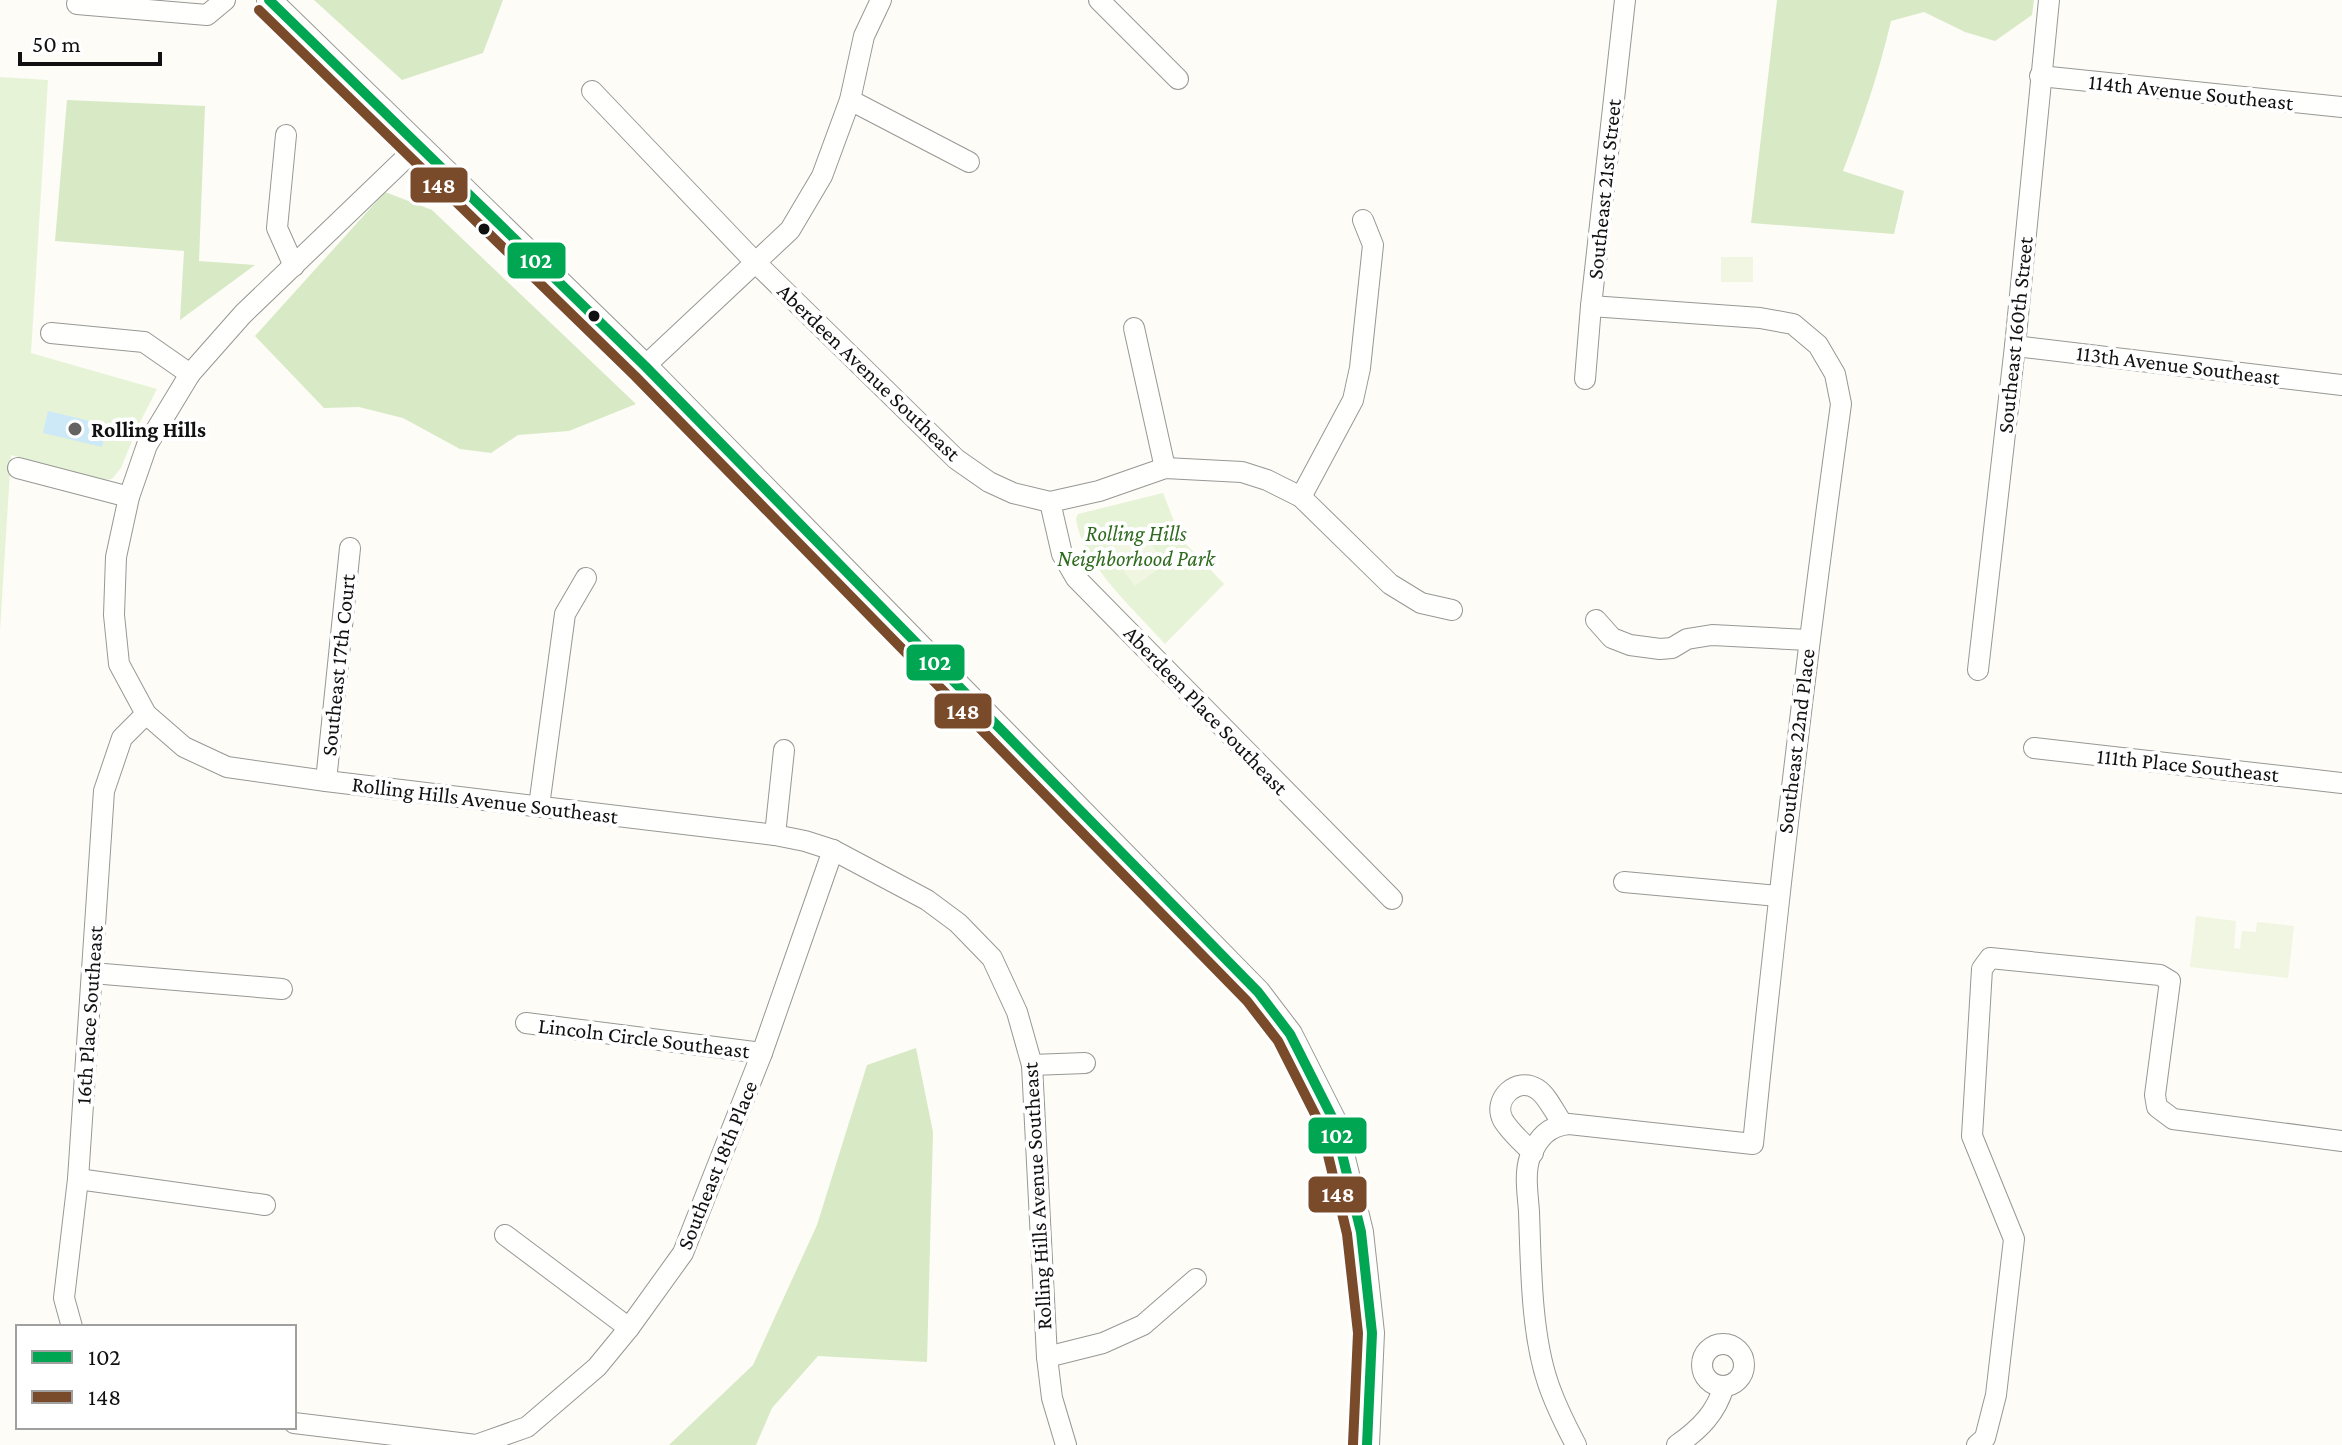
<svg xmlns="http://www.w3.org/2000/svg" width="2342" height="1445" font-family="'Crimson Pro',serif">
<rect width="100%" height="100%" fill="#fdfcf7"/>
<g fill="#e7f3d7">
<path d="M0,77L48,80L31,353L157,389L138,426L121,468L112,479L104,480L11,455L0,631Z"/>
<path d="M1163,493L1181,539L1224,584L1165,644C1135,610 1083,565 1076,519L1078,514Z"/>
</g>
<g fill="#d8eac5">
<path d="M314,0H503L483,53L402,80Z"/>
<path d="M1777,0H2034L2032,15L1995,41L1965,32L1924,12L1891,21C1879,73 1862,122 1843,171L1904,191L1894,234L1751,223Z"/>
<path d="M67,100L205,106L199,261L255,265L180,320L184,251L55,241Z"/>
<path d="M385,192L432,210L636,404L569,431L518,435L491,453L460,449L403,418L359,407L324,408L255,336Z"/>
<path d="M916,1048L933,1132L927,1362L818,1356L772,1408L756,1445H669L753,1365L817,1225L867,1065Z"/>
</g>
<g fill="#f0f6e1">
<rect x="1721" y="257" width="32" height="25"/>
<path d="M1138,526L1165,564L1135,586L1107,549Z"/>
<path d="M2196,916L2236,921L2234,948L2240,949L2242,931L2256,932L2257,922L2294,926L2288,978L2190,967Z"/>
</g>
<path fill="#cde8f7" d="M48,411L107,425L102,447L43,433Z"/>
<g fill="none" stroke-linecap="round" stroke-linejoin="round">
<defs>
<g id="minor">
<path d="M1099,0L1178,79"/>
<path d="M77,4L207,15L225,0"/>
<path d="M2040,76L2342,107"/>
<path d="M592,91L755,262L956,459L989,482L1013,493L1050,502L1099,491L1165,468L1242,472L1267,480L1301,497L1390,584L1421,603L1452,610"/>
<path d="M850,100L969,162"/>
<path d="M286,135L277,228L294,266"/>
<path d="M418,146L243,314L190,374L147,445L129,497L116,557L114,615L119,664L146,714L184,747L227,767L326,781L775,835L805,841L833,850L927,900L958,923L992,958L1017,1012L1032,1065L1047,1357L1052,1398L1066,1445"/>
<path d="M1134,328L1165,468"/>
<path d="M51,333L144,342L190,374"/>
<path d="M2015,346L2342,385"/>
<path d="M645,366L790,230L822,176L850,100L864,36L881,0"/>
<path d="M1585,379L1591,306L1625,0"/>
<path d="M18,468L129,497"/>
<path d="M1301,497L1353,400L1360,368L1373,245L1363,220"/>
<path d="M1050,502L1062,554L1076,578L1392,899"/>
<path d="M1596,620L1612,638L1630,645L1660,649L1672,648L1687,639L1712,635L1808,640"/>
<path d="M1978,670L2015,346L2049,0"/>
<path d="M2034,748L2342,783"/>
<path d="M326,781L350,548"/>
<path d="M539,806L565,614L586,578"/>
<path d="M775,835L784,750"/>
<path d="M1624,882L1778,896"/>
<path d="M92,973L282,989"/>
<path d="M526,1023L762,1053"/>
<path d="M1032,1065L1085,1063"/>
<path d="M1533,1153C1523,1143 1510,1132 1503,1120C1492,1099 1517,1076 1537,1089C1548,1096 1555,1114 1563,1124"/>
<path d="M78,1179L265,1205"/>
<path d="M505,1235L629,1328"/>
<path d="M72,1327L64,1298L78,1179L104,791L122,738L146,714"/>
<circle cx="1723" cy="1365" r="21"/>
<path d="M1047,1357L1103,1343L1143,1325L1196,1279"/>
<path d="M294,1423L476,1445L527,1427L597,1367L629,1328L683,1253L762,1053L833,850"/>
<path d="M1576,1445C1566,1426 1555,1404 1548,1383C1531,1333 1531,1266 1529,1212C1528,1195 1524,1174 1530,1157C1538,1138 1548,1126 1569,1124L1753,1144C1778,897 1807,650 1841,404L1835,374L1818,345L1793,324L1760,318L1591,306"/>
<path d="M1677,1445C1700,1429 1716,1413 1724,1386"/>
<path d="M1977,1445L1985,1438L1996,1395L2014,1239L1972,1136L1982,969L1990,958L2160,975L2170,981L2155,1095L2157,1107L2173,1119L2342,1141"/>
</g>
<path id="tertiary" d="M269,0L645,366L1258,992L1290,1034L1334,1121L1361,1232L1372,1333L1367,1445"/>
</defs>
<use href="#minor" stroke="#979795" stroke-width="22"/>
<use href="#tertiary" stroke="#979795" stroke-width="26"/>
<use href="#minor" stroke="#fffffe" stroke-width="20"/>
<use href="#tertiary" stroke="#fffffe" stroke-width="24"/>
<defs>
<path id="bus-1" d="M269,0L645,366L1258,992L1290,1034L1334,1121L1361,1232L1372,1333L1367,1445"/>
<path id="bus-2" d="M259,10L635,376L1247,1001L1278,1041L1321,1126L1347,1234L1358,1333L1353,1444"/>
</defs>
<use href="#bus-1" stroke="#fff" stroke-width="16"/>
<use href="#bus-2" stroke="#fff" stroke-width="16"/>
<use href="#bus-1" stroke="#00a651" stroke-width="10"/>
<use href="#bus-2" stroke="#7a4b2a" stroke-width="10"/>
</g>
<g fill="#111" stroke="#fff" stroke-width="3">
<circle cx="484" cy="229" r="7"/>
<circle cx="594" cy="316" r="7"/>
</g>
<circle fill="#646362" stroke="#fff" stroke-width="3" cx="75" cy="429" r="8"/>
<g text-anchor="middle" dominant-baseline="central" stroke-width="8" stroke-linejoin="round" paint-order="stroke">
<g font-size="22" fill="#111" stroke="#fff">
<text transform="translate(2191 92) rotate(6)">114th Avenue Southeast</text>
<text transform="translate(1604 189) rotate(-84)">Southeast 21st Street</text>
<text transform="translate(2015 335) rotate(-84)">Southeast 160th Street</text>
<text transform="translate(2178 365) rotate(7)">113th Avenue Southeast</text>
<text transform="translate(869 372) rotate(44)">Aberdeen Avenue Southeast</text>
<text transform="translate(338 665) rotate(-84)">Southeast 17th Court</text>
<text transform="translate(1206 710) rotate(46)">Aberdeen Place Southeast</text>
<text transform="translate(1796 741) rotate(-83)">Southeast 22nd Place</text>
<text transform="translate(2188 765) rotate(6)">111th Place Southeast</text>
<text transform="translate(485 800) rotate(7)">Rolling Hills Avenue Southeast</text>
<text transform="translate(89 1015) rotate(-86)">16th Place Southeast</text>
<text transform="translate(644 1038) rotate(7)">Lincoln Circle Southeast</text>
<text transform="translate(717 1165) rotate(-68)">Southeast 18th Place</text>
<text transform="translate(1037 1196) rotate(-93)">Rolling Hills Avenue Southeast</text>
</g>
<g font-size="22" font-weight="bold" fill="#111" stroke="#fff" text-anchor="start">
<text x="91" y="429">Rolling Hills</text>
</g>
<g font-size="22" font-style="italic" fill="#2f6b1f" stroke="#fff">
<text x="1136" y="533">Rolling Hills<tspan x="1136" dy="25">Neighborhood Park</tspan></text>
</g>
</g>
<g stroke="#fff" stroke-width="3">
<rect x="409" y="166" width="60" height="38" rx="8" fill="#7a4b2a"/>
<rect x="506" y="241" width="61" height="39" rx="8" fill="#00a651"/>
<rect x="905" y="643" width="61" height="39" rx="8" fill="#00a651"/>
<rect x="933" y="692" width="60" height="38" rx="8" fill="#7a4b2a"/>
<rect x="1307" y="1116" width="61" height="39" rx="8" fill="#00a651"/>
<rect x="1307" y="1175" width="61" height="39" rx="8" fill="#7a4b2a"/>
</g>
<g font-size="22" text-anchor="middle" font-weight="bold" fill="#fff">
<text x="439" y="193">148</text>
<text x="536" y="268">102</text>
<text x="935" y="670">102</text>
<text x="963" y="719">148</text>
<text x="1337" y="1143">102</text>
<text x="1338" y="1202">148</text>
</g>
<rect x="16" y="1325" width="280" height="104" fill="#ffffff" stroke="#a0a0a0" stroke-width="2"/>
<rect x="32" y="1351" width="40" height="12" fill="#00a651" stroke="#a0a0a0" stroke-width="2"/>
<text x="88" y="1365" font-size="24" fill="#111111">102</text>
<rect x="32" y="1391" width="40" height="12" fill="#7a4b2a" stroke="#a0a0a0" stroke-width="2"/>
<text x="88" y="1405" font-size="24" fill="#111111">148</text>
<path d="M20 52v12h140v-12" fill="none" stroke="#111111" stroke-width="4"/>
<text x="32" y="52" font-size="24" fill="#111111" stroke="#ffffff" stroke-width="6" paint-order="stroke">50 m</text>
</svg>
